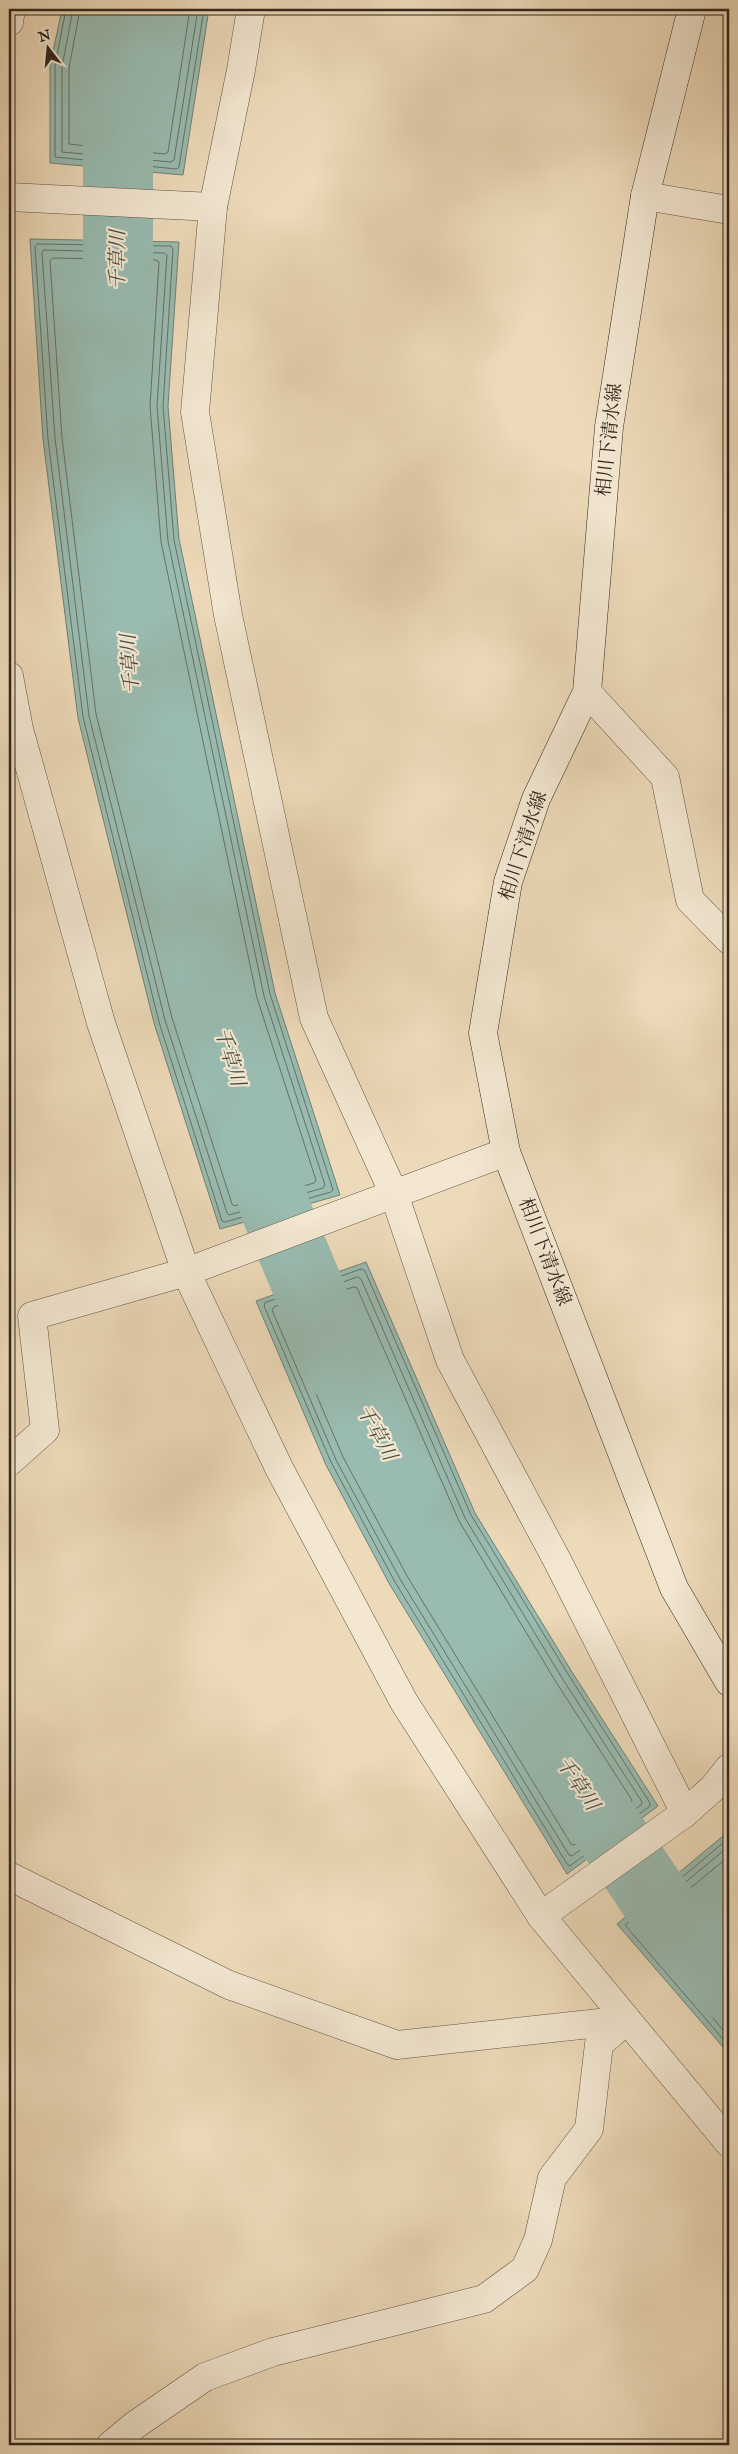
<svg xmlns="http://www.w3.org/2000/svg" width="738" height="2454" font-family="'IM FELL English','Noto Serif JP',serif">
<rect width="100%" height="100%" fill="#eddab9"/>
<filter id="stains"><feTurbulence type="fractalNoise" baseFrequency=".004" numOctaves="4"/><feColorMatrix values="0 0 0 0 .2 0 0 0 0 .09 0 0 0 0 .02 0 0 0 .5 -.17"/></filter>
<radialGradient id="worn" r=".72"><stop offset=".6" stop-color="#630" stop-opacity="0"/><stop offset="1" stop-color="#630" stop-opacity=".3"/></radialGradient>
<g fill="#99bbb0" stroke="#6f8075">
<path d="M62,9H209L183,175L50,163V66Z"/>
<path d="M30,239L179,242L168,406L179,539L275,993L340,1195L220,1229L154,1023L78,718L43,439Z"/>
<path d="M366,1262L475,1513L572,1672L658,1806L567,1874L390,1585L326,1465L256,1301Z"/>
<path d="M729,1831V2054L617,1924Z"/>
</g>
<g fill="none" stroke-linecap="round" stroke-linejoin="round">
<g stroke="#657166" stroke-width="1">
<path d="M66,9L55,66V157L177,169L179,167L204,9"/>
<path d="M73,9L62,67V152L171,162L174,160L198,9"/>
<path d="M80,9L69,68V144L165,154L168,152L190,9"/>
<path d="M38,244L171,246L173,249L163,406L174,540L270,994L333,1190L331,1192L225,1222L222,1221L159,1022L83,717L48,439L35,247Z"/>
<path d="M44,250L164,253L167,255L157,406L168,541L264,996L325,1185L323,1188L229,1215L227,1213L165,1020L89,716L55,438L42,253Z"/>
<path d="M53,258L156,260L159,262L150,406L161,542L257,998L316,1180L314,1183L234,1206L232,1204L172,1018L96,714L62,438L50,261Z"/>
<path d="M362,1269L365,1271L471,1515L568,1674L650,1803V1806L570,1866L567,1864L395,1582L331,1462L264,1306L265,1303Z"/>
<path d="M358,1277L361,1279L465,1518L562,1678L642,1802L641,1805L572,1856L569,1855L400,1579L336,1460L272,1310L274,1307Z"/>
<path d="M354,1287L357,1288L459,1521L556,1682L632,1800L631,1803L574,1845L571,1844L407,1576L343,1457L282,1314L284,1311Z"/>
<path d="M729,1838L625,1925L729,2046"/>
<path d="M729,1846L634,1925L729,2037"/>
<path d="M729,1856L645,1926L729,2025"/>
</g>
<g stroke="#99bbb0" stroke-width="70">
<path d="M118,336V124L143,9"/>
<path d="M248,1119L277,1213L344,1373"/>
<path d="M561,1760L656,1900L729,1987"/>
</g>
<defs>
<g id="street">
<path d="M251,9L241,70L213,207L195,412L228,615L314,1018L394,1194L450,1360L557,1560L685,1813"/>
<path d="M9,22L11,9"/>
<path d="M645,196L729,210"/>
<path d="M9,197L213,207"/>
<path d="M9,676L19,729L101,1023L186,1272L279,1468L404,1702L541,1916L729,2143"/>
<path d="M587,692L665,777L690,900L729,940"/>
<path d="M9,1462L45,1430L32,1316L186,1272L506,1152"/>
<path d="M9,1876L229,1985L397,2045L627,2020"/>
<path d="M541,1916L685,1813L713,1788L729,1768"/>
<path d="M111,2445L135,2425L205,2377L273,2352L484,2299L525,2269L538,2240L552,2178L589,2129L599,2044L627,2020"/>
</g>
<path id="secondary" d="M692,9L645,196L609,427L587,692L536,799L508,882L483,1033L506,1152L674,1588L729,1682"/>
</defs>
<use href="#street" stroke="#605444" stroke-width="29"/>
<use href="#secondary" stroke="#31271d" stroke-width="29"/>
<use href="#street" stroke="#f3e7d2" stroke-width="28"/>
<use href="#secondary" stroke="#f3e7d2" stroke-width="28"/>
</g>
<g text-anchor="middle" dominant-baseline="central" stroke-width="4.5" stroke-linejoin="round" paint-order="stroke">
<g font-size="19" fill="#31271d" stroke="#f3e7d2">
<text transform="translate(610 440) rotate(-84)">相川下清水線</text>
<text transform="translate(524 846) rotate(-72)">相川下清水線</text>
<text transform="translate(544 1252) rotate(69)">相川下清水線</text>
</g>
<g font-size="20" font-style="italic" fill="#4b4c42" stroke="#f3e7d2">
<text transform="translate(118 260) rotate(-90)">千草川</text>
<text transform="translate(131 664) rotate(-94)">千草川</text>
<text transform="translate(229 1057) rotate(73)">千草川</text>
<text transform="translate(376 1433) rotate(61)">千草川</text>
<text transform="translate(577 1784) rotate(56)">千草川</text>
</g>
</g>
<rect width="738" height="2454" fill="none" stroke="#eddab9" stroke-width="30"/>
<rect x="10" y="10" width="718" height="2434" fill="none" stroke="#31271d" stroke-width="2.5"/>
<rect x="15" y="15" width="708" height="2424" fill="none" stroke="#31271d"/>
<g transform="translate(48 48) rotate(344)" stroke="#f3e7d2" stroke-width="4" paint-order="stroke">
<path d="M0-4L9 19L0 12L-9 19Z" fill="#31271d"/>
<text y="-8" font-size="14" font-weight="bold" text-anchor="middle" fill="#31271d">N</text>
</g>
<rect width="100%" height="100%" filter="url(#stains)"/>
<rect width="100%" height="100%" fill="url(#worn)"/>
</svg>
